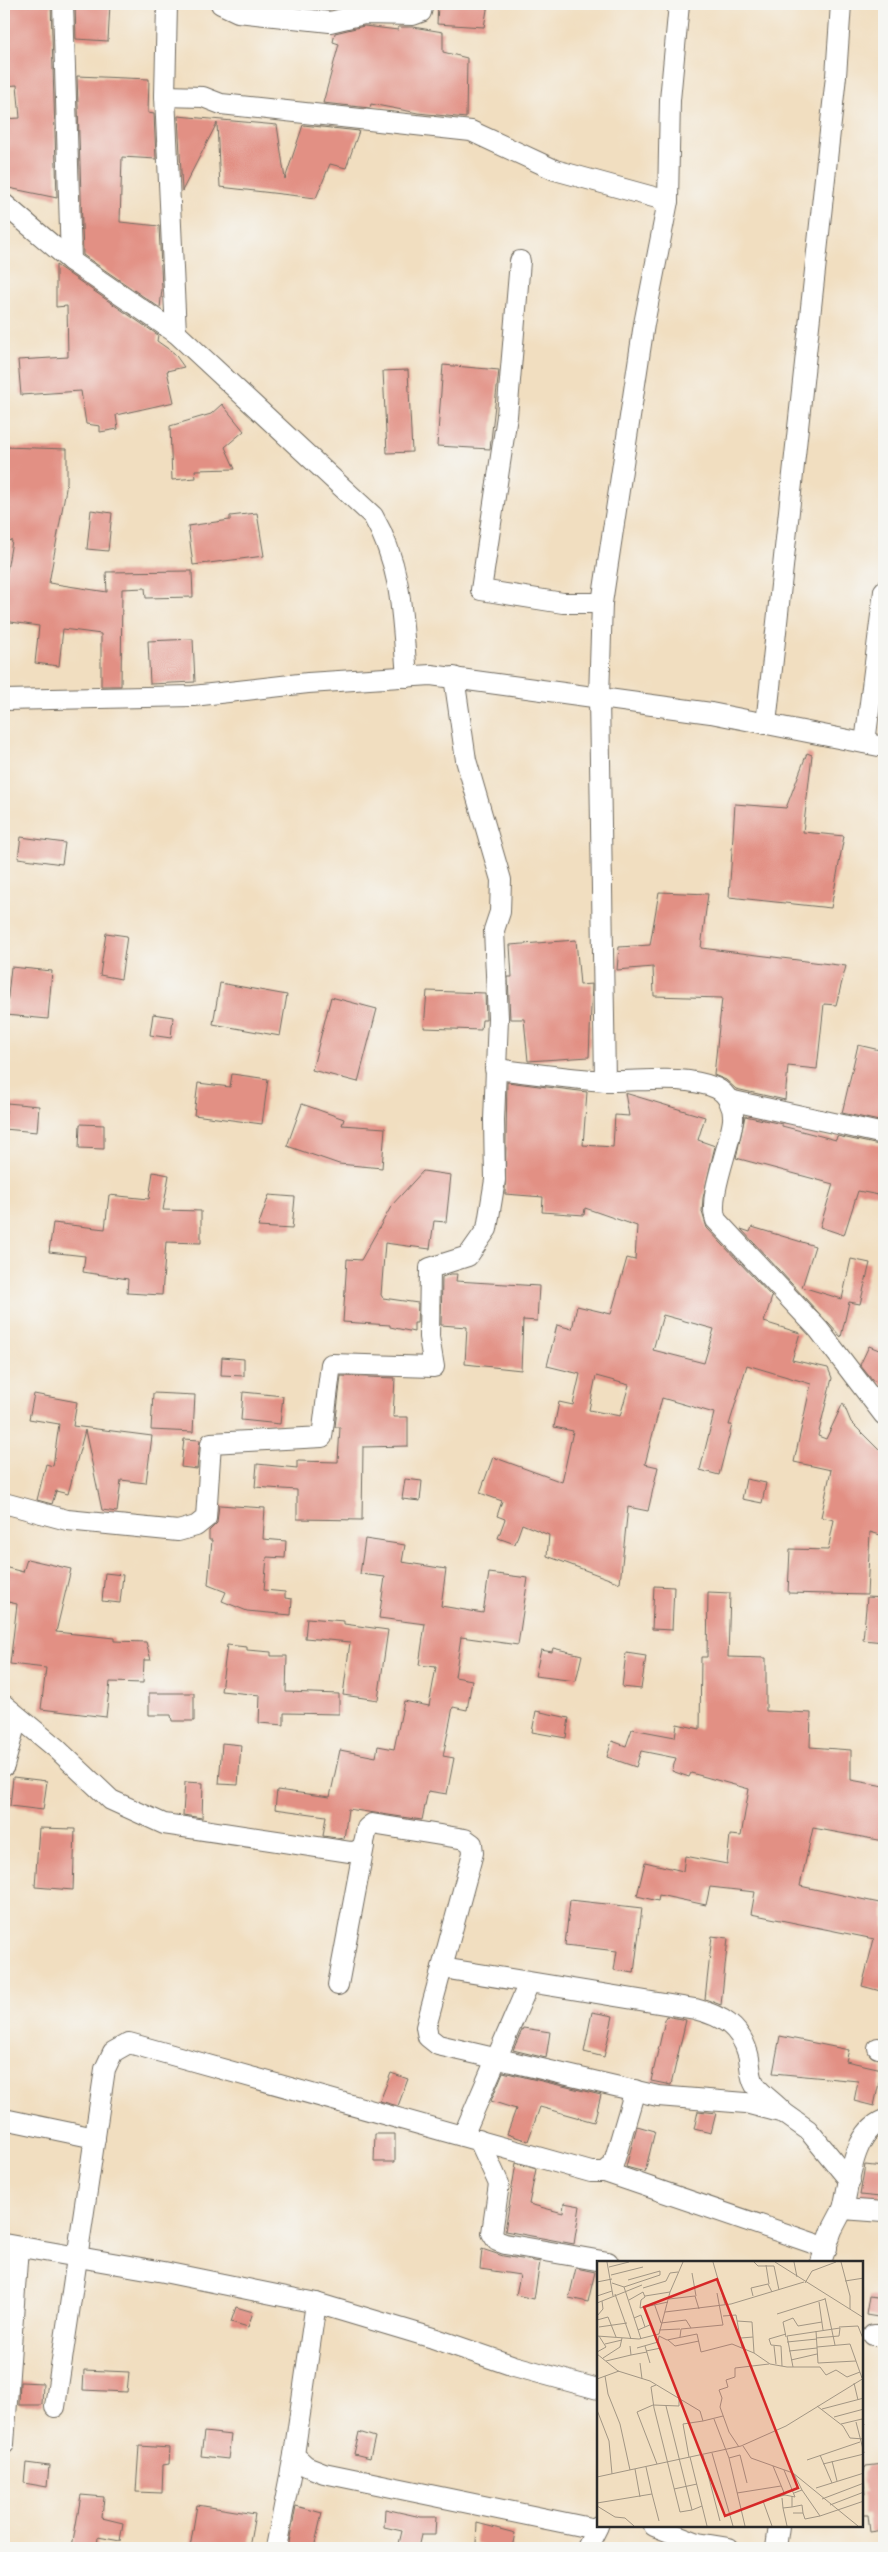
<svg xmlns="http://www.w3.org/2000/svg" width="888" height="2552" font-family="Dekko,sans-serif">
<rect width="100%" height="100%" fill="#f6f6f2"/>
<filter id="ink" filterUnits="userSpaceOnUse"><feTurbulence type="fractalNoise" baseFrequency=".02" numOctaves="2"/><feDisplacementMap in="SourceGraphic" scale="10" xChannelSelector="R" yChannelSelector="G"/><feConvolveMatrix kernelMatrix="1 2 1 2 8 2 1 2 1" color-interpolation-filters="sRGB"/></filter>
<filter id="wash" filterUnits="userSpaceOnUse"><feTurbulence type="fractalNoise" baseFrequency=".0096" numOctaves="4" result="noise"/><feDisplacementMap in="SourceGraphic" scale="20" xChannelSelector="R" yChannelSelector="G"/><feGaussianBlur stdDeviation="1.12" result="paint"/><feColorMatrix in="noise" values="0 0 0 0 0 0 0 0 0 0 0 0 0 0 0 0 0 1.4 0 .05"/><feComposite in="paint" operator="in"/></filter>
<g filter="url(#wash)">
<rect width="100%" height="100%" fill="#f1dec0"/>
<g id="blocks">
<g fill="#e29084" fill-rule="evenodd">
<path d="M4,4H51L57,198L4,187V119L20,118L17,85L4,86Z"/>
<path d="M75,4H110L108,41L76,39Z"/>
<path d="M438,4H488L484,27L437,24Z"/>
<path d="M364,26L398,30V27H413L443,32V52L467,58L466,118L418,113L371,104L370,108L323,103L339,44L333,42L335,33Z"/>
<path d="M77,76L149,79L148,113L154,114L156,159L122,157L120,222L159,226L162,289L160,308L83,255Z"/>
<path d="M178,116L277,125L285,179L303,125L359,131L346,168L330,164L316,198L220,187L217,123L182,191Z"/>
<path d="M56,265L158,335L157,341L174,353L184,367L167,371L174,402L116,415L118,429L100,432V426L86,424L81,391L21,395L18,360L68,357L67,306L56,307Z"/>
<path d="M443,365L499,370L490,449L437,446Z"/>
<path d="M408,370L412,452L387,453L383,371Z"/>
<path d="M222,404L244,431L225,447L235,469L195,470L196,478L172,480L170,426L211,414Z"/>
<path d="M4,447L67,449V483L49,583L107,592L106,572L192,571L193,597L146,598L145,588L122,589L121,686H101V634L63,629L59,666L35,663L39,626L4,621V575L6,576L12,541L4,539Z"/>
<path d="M91,510L112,513L108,551L87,549Z"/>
<path d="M257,513L264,556L193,565L188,526L230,520V516Z"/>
<path d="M193,639L195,682L150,684L148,641Z"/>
<path d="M807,753L812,755L803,832L844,836L831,908L729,897L735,804L786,808Z"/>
<path d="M21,837L65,843L62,864L18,858Z"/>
<path d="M659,892L708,894L701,948L846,966L836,1005L824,1004L817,1069L788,1066L785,1100L736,1089L726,1080L714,1075L722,998L654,996L653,967L617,970L619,947L650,945Z"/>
<path d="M106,933L127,936L121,979L100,975Z"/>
<path d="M576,940L580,985L592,984L589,1057L528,1061L524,1019H510L508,977H512L510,945Z"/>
<path d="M11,967L52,971L48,1019L6,1015Z"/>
<path d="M220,983L287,995L280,1036L213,1024Z"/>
<path d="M427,991L485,993L486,1020H482L481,1030L424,1028Z"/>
<path d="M331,997L377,1009L358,1082L312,1070Z"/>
<path d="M153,1014L173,1017L171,1038L150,1035Z"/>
<path d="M858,1045L884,1051V1122L842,1113Z"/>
<path d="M232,1074L268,1079L262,1124L194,1115L198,1083L230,1087Z"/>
<path d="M507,1082L587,1092L583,1145L613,1147L615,1115L629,1116L625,1093L705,1117L698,1140L715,1146L703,1198L702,1212L707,1228L772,1297L764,1322L800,1333L792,1360L828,1368L832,1378L818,1436L826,1439L843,1403L851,1422L884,1455V1536L870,1532L867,1595L788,1593L790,1549L828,1550L834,1520L821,1517L831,1470L794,1462L811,1384L747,1365L729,1425H732L719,1475L700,1470L714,1413L662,1398L645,1464L658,1467L648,1511L628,1507L620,1583L547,1556L549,1535L522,1524L515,1544L498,1538L505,1519L497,1516L502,1501L480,1493L493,1457L562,1482L573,1431L554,1427L559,1402L573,1405L580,1374L547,1366L557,1325L572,1329L577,1306L611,1314L627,1258L635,1260L637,1226L585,1208L584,1215L542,1212L543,1197L505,1194ZM663,1315L714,1329L704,1363L653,1350ZM596,1376L629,1385L620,1416L589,1410Z"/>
<path d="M7,1103L39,1106L37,1132L4,1129Z"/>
<path d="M302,1104L344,1119L342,1125L385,1128L382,1168L339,1164L287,1146Z"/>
<path d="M745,1116L782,1124V1126L836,1140L837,1136L884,1146V1196L858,1191L844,1235L820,1227L833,1184L736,1158Z"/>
<path d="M80,1124L104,1125V1149L79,1148Z"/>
<path d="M423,1171L451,1175L446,1222L434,1221L430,1249L385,1243L381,1295L383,1298L418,1303L417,1323H414V1332L390,1327V1325L343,1322L347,1259L361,1260L392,1205Z"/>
<path d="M153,1172L169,1175L163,1210L201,1211V1243L166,1242L162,1295L127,1293L128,1279L83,1272L85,1256L49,1252L53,1223L105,1229L109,1195L149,1199Z"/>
<path d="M269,1195L295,1197L292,1229L258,1227Z"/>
<path d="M752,1227L815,1246L802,1287L842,1299L851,1259L870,1263L860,1304L849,1302L841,1337L741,1229L750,1232Z"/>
<path d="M451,1274H457L456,1281L539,1286L537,1321L523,1320L521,1370L465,1364L467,1327L441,1325L442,1277Z"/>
<path d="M869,1346L884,1352V1385L872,1380L860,1365Z"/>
<path d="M222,1357L244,1359V1376L221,1375Z"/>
<path d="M341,1376L395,1378L393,1417H408V1446L363,1447L362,1520L297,1519V1490L255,1487L257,1464L297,1468V1461L338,1462L340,1427H335Z"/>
<path d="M243,1392L283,1396L280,1424L241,1420Z"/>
<path d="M153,1393L195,1395L193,1432L151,1430Z"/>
<path d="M34,1394L77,1402L73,1426L152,1436L146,1483L121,1480L117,1512L102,1510L85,1430L68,1494L56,1491L52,1504L37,1500L46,1464L53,1466L59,1424L29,1419Z"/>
<path d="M184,1439L200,1440L197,1469L181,1467Z"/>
<path d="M405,1479L422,1481L420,1501L402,1499Z"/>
<path d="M746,1479L766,1483L762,1503L742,1499Z"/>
<path d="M219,1505L265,1508L263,1539L286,1541L285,1558L267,1557L264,1590L285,1592V1598L292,1599L291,1615L247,1611L222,1601L226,1592L208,1585L212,1540H209V1531L217,1523Z"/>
<path d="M365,1539L405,1545L402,1562L446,1569L441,1606L483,1613L489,1573L528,1578L518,1645L461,1637L455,1677L472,1680L467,1710L453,1707L443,1756L454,1758L447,1794L428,1791L422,1820L348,1809L344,1839L323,1836L326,1816L275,1809L277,1790L330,1797L340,1750L376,1757L378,1746L394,1749L404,1701L429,1706L436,1667L419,1665L425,1624L379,1618L385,1577L360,1574Z"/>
<path d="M27,1559L71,1569L56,1632L114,1638V1641L146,1642L151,1660H144L143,1683L110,1682L106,1717L41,1709L46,1668L10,1664L17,1604L4,1601V1567L23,1572Z"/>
<path d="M105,1573L123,1575L120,1603L102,1601Z"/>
<path d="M654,1586L674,1587L672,1630L652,1629Z"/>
<path d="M708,1592L730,1593L728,1657L766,1658V1711L811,1713L810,1747L851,1750V1780L884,1786V1841L813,1828L800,1886L884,1904V1992L862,1986L874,1939L751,1914L755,1892L710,1887L706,1905L659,1895L658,1901L637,1896L645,1862L683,1871L685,1856L727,1864L730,1835L741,1836L749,1789L691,1773L689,1777L672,1771L676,1758L641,1751L636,1767L607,1757L612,1741L626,1746L632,1729L675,1737L677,1724L700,1729L701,1657H707Z"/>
<path d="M867,1597L884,1598V1642L863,1640Z"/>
<path d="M307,1618L344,1621V1624L388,1630L378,1700L343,1695L350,1642L305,1638Z"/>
<path d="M227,1645L247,1647V1650L271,1652V1656H287L286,1692L339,1694V1714L284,1713V1725L259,1723L260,1695L221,1691Z"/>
<path d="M553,1648L582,1655L576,1681L535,1676L541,1650L552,1652Z"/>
<path d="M626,1653L646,1656L641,1689L622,1687Z"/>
<path d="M149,1693H194V1721H172L171,1715H149Z"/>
<path d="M536,1711L569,1718L566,1738L532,1732Z"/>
<path d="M222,1743L241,1745L238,1785L219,1784Z"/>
<path d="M13,1777L47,1781L43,1810L10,1806Z"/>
<path d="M185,1782L203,1783L202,1818L183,1815Z"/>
<path d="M39,1828L75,1829L73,1890L35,1887Z"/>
<path d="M570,1900L642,1908L634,1973L614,1970L617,1951L565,1945Z"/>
<path d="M712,1936L728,1938L721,2005L705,1999Z"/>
<path d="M592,2012L613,2016L604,2057L584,2052Z"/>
<path d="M666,2016L686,2020L671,2085L651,2081Z"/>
<path d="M523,2028L550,2032L546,2058L513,2050Z"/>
<path d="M780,2036L849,2050L846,2061L882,2069L874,2106L854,2101L858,2081L773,2073Z"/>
<path d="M503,2072L601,2095L594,2122L540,2107L528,2141L507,2134L516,2109L491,2101Z"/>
<path d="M391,2073L408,2079L398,2106L380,2101Z"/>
<path d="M698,2111L716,2113L711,2133L694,2129Z"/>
<path d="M637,2126L655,2131L645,2172L626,2167Z"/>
<path d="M375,2134H395V2162H374Z"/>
<path d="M516,2163L536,2169L529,2204L563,2213L564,2203L580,2206L574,2244L505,2231Z"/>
<path d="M865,2165L883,2167L880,2197L860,2195Z"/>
<path d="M482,2249L503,2256L540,2262L534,2299L516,2295L520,2275L480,2269Z"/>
<path d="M576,2268L595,2272L588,2302L569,2298Z"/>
<path d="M869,2296L884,2298V2318L866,2315Z"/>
<path d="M236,2307L253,2312L248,2327L231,2322Z"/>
<path d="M84,2370L129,2372L127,2392L83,2390Z"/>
<path d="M20,2382L43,2383L42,2405H19Z"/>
<path d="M204,2432L231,2435L228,2459L201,2456Z"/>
<path d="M359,2432L375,2437L370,2458L354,2454Z"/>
<path d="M139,2446L170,2448L169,2464L163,2465L162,2493L136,2492Z"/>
<path d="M26,2463L49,2466L47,2487L24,2483Z"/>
<path d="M884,2464V2530L870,2532L868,2515H862V2493H865L863,2473L866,2466Z"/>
<path d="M81,2495L104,2497L102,2518L123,2523L120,2541L98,2537L97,2548H72Z"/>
<path d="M197,2505L255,2514L249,2548H190Z"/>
<path d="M296,2506L322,2513L314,2548H288Z"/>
<path d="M385,2509L421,2517H436L435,2535H421L418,2548H398L402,2531L384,2527Z"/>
<path d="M477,2523L515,2533L512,2548H494L476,2543Z"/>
</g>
</g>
</g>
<g filter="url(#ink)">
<use href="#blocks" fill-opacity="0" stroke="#706a5f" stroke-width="1"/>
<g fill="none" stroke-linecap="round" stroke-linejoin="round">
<defs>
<g id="minor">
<path d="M63,4L71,261"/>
<path d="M167,4L165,96L176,333"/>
<path d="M221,4L238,12L330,22L364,14L413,15L421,12L423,4"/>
<path d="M165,96L203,97L221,104L471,131L555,170L668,201"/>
<path d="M4,204L71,261L176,333L373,516C403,568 402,619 407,677"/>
<path d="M520,261L507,416L481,590L563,603H602"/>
<path d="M4,700L193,696L308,683L431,675L711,713L884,747"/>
<path d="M766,724L836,76L841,4"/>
<path d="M865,743L884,591"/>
<path d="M495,1069C532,1073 569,1079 606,1081C641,1082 682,1074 716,1088C727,1093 734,1107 733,1120C730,1147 707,1197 716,1220L819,1330L884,1415"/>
<path d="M605,1081L599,697L602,603L644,324L668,201L670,100L679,4"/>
<path d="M729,1100L884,1134"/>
<path d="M4,1503L67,1520L178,1531L196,1526L206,1518L211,1443L322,1437L331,1364L434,1367L429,1337L430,1268L468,1256L487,1229L495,1180L494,1120L498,1018L494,930L500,912L501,880L466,760L454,677"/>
<path d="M4,1705L56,1748L111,1800L164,1824L350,1852C365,1851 364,1842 367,1828L372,1824L465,1839L472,1844L473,1853L426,2027L428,2037L438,2045L658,2096L746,2103L784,2113L808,2130L850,2181"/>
<path d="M4,1766L17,1718"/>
<path d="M442,1968L695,2009C722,2016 740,2026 748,2054C751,2064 749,2075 755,2085C761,2094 775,2103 783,2112"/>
<path d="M338,1985L364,1846"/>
<path d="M878,2048L884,2049"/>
<path d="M4,2119L95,2138"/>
<path d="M463,2136L529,1983"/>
<path d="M479,2140L499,2184L492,2233L497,2241L505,2244L608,2262"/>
<path d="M605,2172L827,2248"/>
<path d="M843,2209C850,2180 853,2132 884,2120"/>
<path d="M4,2244L164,2272L316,2303L433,2338L514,2366L598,2389"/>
<path d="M821,2262L832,2230L843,2209L884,2212"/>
<path d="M316,2303L294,2455L306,2466L324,2473L595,2529"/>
<path d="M873,2335H884"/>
<path d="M55,2407L105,2069L113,2052L129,2043L591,2172H605L613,2165L635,2090"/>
<path d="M4,2444L18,2247"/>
<path d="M654,2526L698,2543L729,2548"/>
<path d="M276,2548L294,2455"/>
<path d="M587,2548L598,2526"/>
<path d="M776,2548L779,2526"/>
</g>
</defs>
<use href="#minor" stroke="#706a5f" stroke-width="22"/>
<use href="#minor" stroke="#fff" stroke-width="20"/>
</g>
</g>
<g transform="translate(597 2261)">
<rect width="266" height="266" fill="#f1dec0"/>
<path fill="none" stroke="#a29684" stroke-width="1" d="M10,1L16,35M116,1L128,43M157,1L161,5H177L182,29M178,1L267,57M197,1L200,16M244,1L253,35V48M169,4L172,23M12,6L32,1M95,12L99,35M14,14L46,6M248,20L267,17M0,21L15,18M15,22L27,26L63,14V10L31,19M208,22L215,10L239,1M27,26L44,78M46,27L69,20L73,12L81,11M46,31L48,36L44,39L43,47L71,41M18,33L34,78M0,35L15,30M48,35L73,31M156,35L154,27L171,23L175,31M228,37L238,84M72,38L98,35L102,48M32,39L46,31M222,41L226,69M0,42L45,24M57,42L64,62L89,59L94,67M68,51L134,43L207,21M180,53L228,38M0,55L6,48L5,40M126,55L139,54L145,87M37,57L44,54L48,66M0,59L11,56L19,76M140,60L155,61L156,76M2,66L30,62M242,66L261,65L267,80M41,69L55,63M62,69L83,68M219,70L221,102M0,75L42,78L62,73L73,31L86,1M62,75L70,79L100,73L104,91L135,83L157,92L173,103L190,106H223L229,114L239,109L250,116L263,111M83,76L84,68L126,64L120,32M189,76L186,61L196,57L201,65L225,61M144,77L156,76L157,92M71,79L78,85L102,80M190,81L220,78M8,83L25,79M48,85L53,102M177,85L179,103M220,86L253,83L265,117M40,87L61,81L62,75M49,90L64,87M192,90L220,87M0,91L9,86L2,75M0,93L21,110L53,120L103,150L106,160L126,155M34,94L50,91M6,97L23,86L25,77M194,99L220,93M9,100L34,94L33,85M43,102L45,118M221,102L259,100M185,105L184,85L174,84L172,78L189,73M196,106L190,75L243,67L242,75L219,77M8,115L11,133L23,163L33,209M0,118L22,110M257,122L261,139M59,124L54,126L57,147L83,251L95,249M69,145L95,249L105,245M220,145L246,165L253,177L267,178M225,148L267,137M0,149L12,180L15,213M237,156L267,148M117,158L132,197L148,265M259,161L267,192M244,163L265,158L267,164M146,185L154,197L196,212L261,265M142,186L132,171L123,146L125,137L122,129L131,126L129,119L138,116V107L172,103M115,192L136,265M106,194L123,260M223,194L235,222M92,196L86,163L106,160M93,196L110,265M132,197L143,194L150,222M210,199L263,181M235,200L240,220M60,203L40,151L56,144L82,145V138M226,203L267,193M176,205L188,234L198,236L187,209M38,208L43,236M0,216L144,185L189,165L267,117M219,227L267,212M77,228L100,223M205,229L223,255L208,258L206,252M140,232L184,225M197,232L205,229L197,213M55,233L62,260M185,237L186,247L195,246V235M225,238L267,222M0,242L55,233L49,206M233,244L267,231M0,245L18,256L28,257L37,265M195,246L205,244L206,252H196M186,247L190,265M223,255L267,240M175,265L166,240L188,234"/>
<path fill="#d62828" fill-opacity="0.15" stroke="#d62828" stroke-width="2.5" d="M120,18L201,227L128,255L47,46Z"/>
<rect width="266" height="266" fill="none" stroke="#2b2b2b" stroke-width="2.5"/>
</g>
<rect width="888" height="2552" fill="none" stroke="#f6f6f2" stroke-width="20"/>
</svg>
